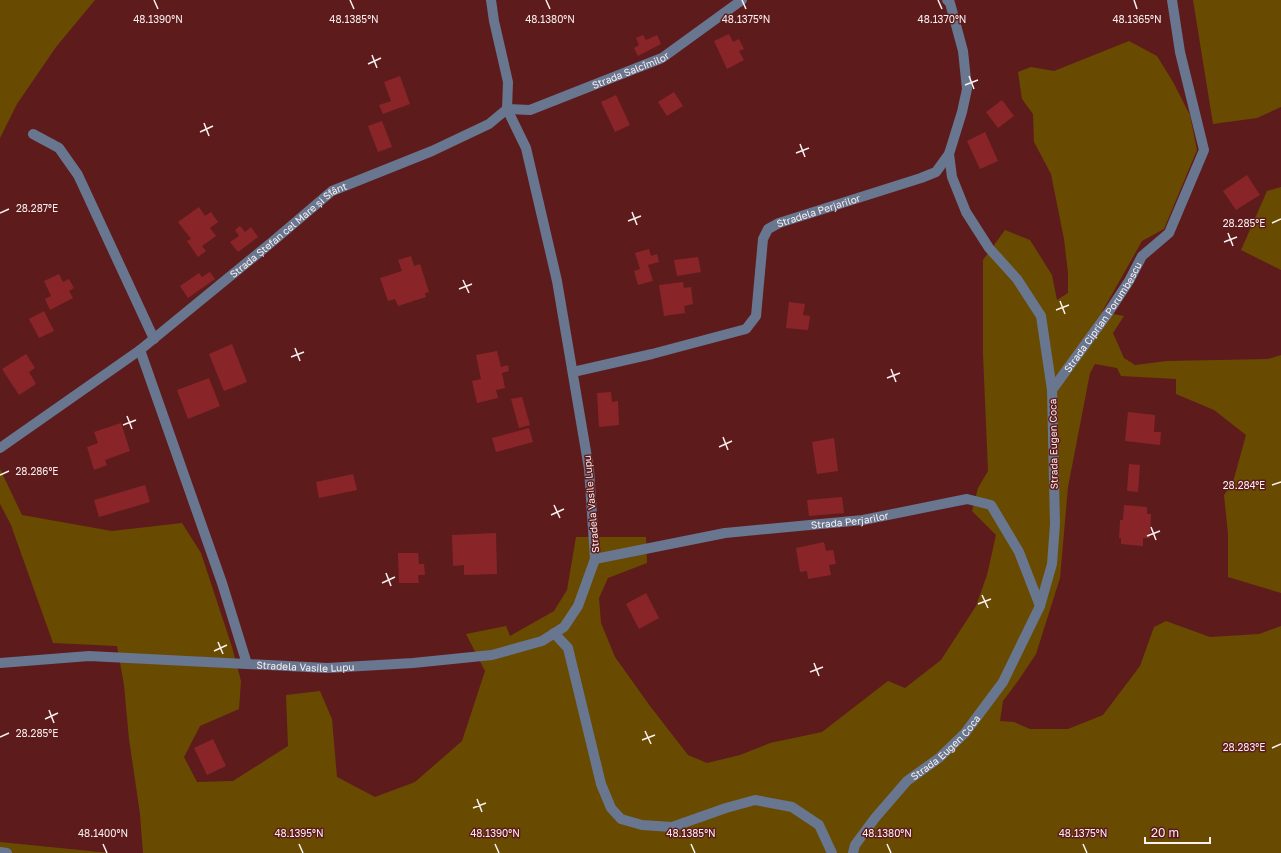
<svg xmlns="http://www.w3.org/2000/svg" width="1281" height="853" font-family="'Golos Text',sans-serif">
<rect width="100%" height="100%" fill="#5e1b1c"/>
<g fill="#684b01">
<path d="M0,0H95L56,47L17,104L0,138Z"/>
<path d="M1193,0H1281V107L1257,118L1213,124Z"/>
<path d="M1129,41L1157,56L1173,82L1190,115L1197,150L1164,229L1142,241L1102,312L1124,316L1113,333L1124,358L1135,365L1167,361L1268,359L1281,355V593L1228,577V534L1224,495L1233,482L1246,435L1214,410L1176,394V379L1121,376L1117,368L1095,364L1090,373L1068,487L1060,578L1036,654L1018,681L1003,701L1000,721L1014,722L1030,729H1068L1103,715L1140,666L1154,627L1166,621L1210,637L1259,634L1281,626V853H143L140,814L129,739L124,685L117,646L53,643L11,525L0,504V469L22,515L112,531L182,523L201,553L232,647L241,681L239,709L200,726L184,757L197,782L233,781L288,746L286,695L320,691L332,719L337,777L375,797L415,782L462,741L485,671L466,634L506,626L510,636L554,611L567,590L576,537H646L647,563L608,578L599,598L601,623L615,657L650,706L688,755L707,763L740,755L770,743L822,732L888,681L905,688L941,660L976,606L987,575L996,535L972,511L978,488L988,471L983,354V260L1005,230L1030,240L1052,275L1057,300L1068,293V273L1064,239L1051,174L1034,142L1033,114L1022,99L1018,72L1031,67L1054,71Z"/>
<path d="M1281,187V270L1241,250L1267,191Z"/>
<path d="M0,842L110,853H0Z"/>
</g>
<g fill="#892528">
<path d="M729,34L733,42L739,39L744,49L739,51L744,60L727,69L714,41Z"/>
<path d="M643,35L646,40L657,35L661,44L638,56L634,48L639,45L636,38Z"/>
<path d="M400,76L410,104L383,114L379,105L391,101L384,82Z"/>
<path d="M674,92L683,106L667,116L658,102Z"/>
<path d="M616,95L630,125L615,132L601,102Z"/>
<path d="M1002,100L1014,116L998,128L986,112Z"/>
<path d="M382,121L392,147L378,152L368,126Z"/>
<path d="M985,132L998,161L980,169L967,141Z"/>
<path d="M1247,175L1260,195L1236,210L1223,191Z"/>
<path d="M199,207L205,216L211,212L218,222L210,228L216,236L202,246L206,251L198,257L187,241L191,239L178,222Z"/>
<path d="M240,226L245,232L251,227L258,237L238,252L230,242L239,236L235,230Z"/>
<path d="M649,249L651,256L657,254L659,262L648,265L653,281L638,285L634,271L640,269L635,253Z"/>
<path d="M411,256L414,266L420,264L429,292L425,293L426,297L398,306L395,299L388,301L380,278L402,271L398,260Z"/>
<path d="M698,257L701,272L677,276L674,260Z"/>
<path d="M210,272L215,279L188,298L180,286L199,273L202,277Z"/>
<path d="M59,274L63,282L69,279L74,288L69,291L73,298L50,310L45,299L51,296L44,281Z"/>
<path d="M683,282L684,288L691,287L693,304L684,306L685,313L664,316L659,285Z"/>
<path d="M789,302L805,304L803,315L810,316L808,330L786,328Z"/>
<path d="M44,311L54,331L39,338L29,319Z"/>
<path d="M232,344L247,382L224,391L209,354Z"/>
<path d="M497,351L501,367L508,365L509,371L502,373L505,388L496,390L498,398L477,403L472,381L481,379L476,355Z"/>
<path d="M26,354L35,368L29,372L36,384L19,395L2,369Z"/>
<path d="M209,378L220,406L188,419L177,390Z"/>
<path d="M611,392L612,402L618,401L619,425L599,427L597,393Z"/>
<path d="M522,397L530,425L519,428L511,399Z"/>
<path d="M1128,412L1155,415L1154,432H1161L1160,445L1125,441Z"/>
<path d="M121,423L130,451L105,460L107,465L94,470L87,447L98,443L94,432Z"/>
<path d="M529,428L533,442L496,452L492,438Z"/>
<path d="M834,438L838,471L817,474L812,442Z"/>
<path d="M1129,464L1140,465L1138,492L1127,491Z"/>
<path d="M353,474L357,490L319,498L316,482Z"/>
<path d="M145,485L150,502L99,517L94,500Z"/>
<path d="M842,497L844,513L809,516L807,500Z"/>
<path d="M1124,505L1147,507V514H1151L1150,538H1143V546L1121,544V538H1119L1120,520H1123Z"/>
<path d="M496,533L497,574L464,575V565L453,566L452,535Z"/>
<path d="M824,542L826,551L833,550L836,564L829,565L831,575L808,579L807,571L800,572L796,548Z"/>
<path d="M398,553H418L419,564H424L425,575H418L419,583H399Z"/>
<path d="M646,593L659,618L639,629L626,604Z"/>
<path d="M213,739L226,766L207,775L194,748Z"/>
</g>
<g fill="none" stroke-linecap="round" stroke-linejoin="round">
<g stroke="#687690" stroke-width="10">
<path id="s1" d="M507,109L530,110L662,58L742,0"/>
<path d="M33,134L59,148L78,175L154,339"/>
<path d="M140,350L222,583L247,664"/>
<path id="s2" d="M573,372L652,354L746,329L756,316L763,239L768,229L779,223L921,178L936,172L949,154"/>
<path id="s3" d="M1052,390L1108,313L1129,281L1142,256L1169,233L1204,150L1180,52L1172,0"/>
<path id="s4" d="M0,448L140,350L272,242L332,191L432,151L489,124L507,109L508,82L494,21L491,0"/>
<path id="s5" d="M595,559L725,533L863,520L967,499L991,505L1019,552L1040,606"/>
<path d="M554,633L568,648L601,784L611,808L621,819L642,825L672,827L726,808L755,800L792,807L819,825L832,853"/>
<path id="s6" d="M0,663L89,656L327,668L413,663L492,655L542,641L564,627L578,606L595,559L589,469L557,281L526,148L507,109"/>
<path d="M0,852L7,853"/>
<path id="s7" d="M853,853L855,845L875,818L907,781L939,758L965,733L1003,682L1040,606L1052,564L1055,524L1052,390L1041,316L1017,279L989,248L966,212L952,177L949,154L962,112L967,89L963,51L950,3L947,0"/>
</g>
</g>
<path fill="none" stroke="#f9f0f0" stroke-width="1.5" d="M154,0L158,9M350,0L354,9M546,0L550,9M742,0L746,9M938,0L942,9M1134,0L1137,9M372,55L377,68M368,64L381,58M969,76L974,89M965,85L978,80M204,123L209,136M200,132L213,126M800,144L805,157M796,153L809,148M632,212L637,225M0,213L9,209M628,221L641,216M1272,223L1281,219M1228,233L1233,246M1224,242L1237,237M463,280L469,293M459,289L472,284M1060,301L1065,314M1056,310L1069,305M295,348L300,361M291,357L304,352M891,369L896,382M887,378L900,373M127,416L132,429M123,425L136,420M723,437L728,450M719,447L732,441M0,475L9,471M1272,485L1281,482M554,505L560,518M551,515L564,509M1151,527L1156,540M1147,536L1160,531M386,573L391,586M382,583L395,577M982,595L988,608M978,604L991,599M218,642L223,654M214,651L227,645M814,663L819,676M810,672L823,667M49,710L54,723M45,719L58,713M645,731L651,744M0,737L9,733M642,740L655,735M1272,748L1281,744M477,799L482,812M473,808L486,803M103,844L107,853M299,844L303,853M495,844L499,853M691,844L695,853M887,844L891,853M1083,844L1087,853"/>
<g text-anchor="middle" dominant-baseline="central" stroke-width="3" stroke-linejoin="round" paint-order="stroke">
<g font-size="10" fill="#f9f0f0" stroke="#5e1b1c">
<text stroke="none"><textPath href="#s1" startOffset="131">Strada Salcîmilor</textPath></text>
<text stroke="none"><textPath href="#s2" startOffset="337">Stradela Perjarilor</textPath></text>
<text stroke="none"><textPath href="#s4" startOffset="362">Strada Ștefan cel Mare și Sfânt</textPath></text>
<text stroke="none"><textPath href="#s3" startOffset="89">Strada Ciprian Porumbescu</textPath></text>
<text transform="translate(1053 444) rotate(-91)">Strada Eugen Coca</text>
<text transform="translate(591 504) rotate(-95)">Stradela Vasile Lupu</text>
<text stroke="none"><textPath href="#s5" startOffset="258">Strada Perjarilor</textPath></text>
<text stroke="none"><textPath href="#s6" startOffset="306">Stradela Vasile Lupu</textPath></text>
<text stroke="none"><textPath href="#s7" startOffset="142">Strada Eugen Coca</textPath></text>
</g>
</g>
<g font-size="10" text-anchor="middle" fill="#f9f0f0" stroke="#5e1b1c" stroke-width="3" stroke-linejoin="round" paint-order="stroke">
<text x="158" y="23">48.1390°N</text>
<text x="354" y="23">48.1385°N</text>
<text x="550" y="23">48.1380°N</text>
<text x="746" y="23">48.1375°N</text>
<text x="942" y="23">48.1370°N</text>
<text x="1137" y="23">48.1365°N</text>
<text x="37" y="212">28.287°E</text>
<text x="1244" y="227">28.285°E</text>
<text x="37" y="475">28.286°E</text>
<text x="1244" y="489">28.284°E</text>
<text x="37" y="737">28.285°E</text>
<text x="1244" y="751">28.283°E</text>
<text x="103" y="837">48.1400°N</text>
<text x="299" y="837">48.1395°N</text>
<text x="495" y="837">48.1390°N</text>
<text x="691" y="837">48.1385°N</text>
<text x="887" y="837">48.1380°N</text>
<text x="1083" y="837">48.1375°N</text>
</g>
<path d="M1145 837v6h65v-6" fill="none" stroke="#f9f0f0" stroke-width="2"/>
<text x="1151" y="837" font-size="12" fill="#f9f0f0" stroke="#5e1b1c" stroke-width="3" paint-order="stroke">20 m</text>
</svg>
